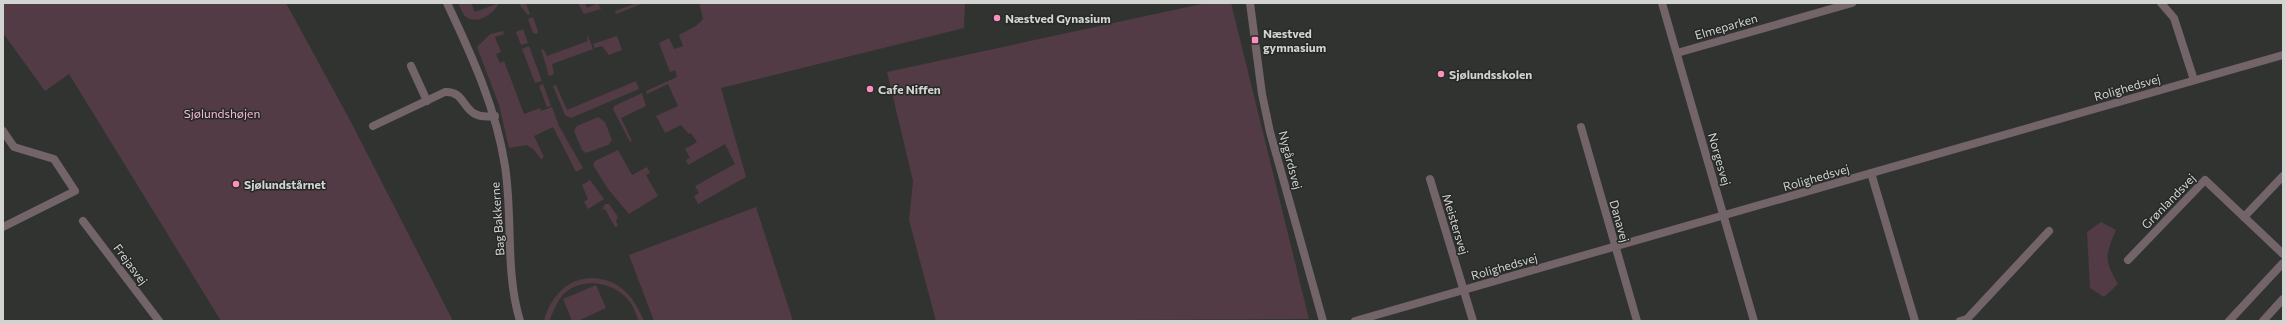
<svg xmlns="http://www.w3.org/2000/svg" width="2286" height="324" font-family="Commissioner,sans-serif">
<rect width="100%" height="100%" fill="#313331"/>
<g fill="#523b45">
<path d="M3,3H286L352,124L453,321H221L69,74L45,91L3,33Z"/>
<path d="M458,3H471L475,12L499,3C494,14 475,27 464,15C462,12 460,7 458,3Z"/>
<path d="M518,3H526L530,14L528,15Z"/>
<path d="M578,3H585L587,8L598,3L601,9L584,14Z"/>
<path d="M637,3H644L616,14L615,11Z"/>
<path d="M699,3H965L964,28L721,88L746,177L698,204L694,196L699,193L695,186L735,164L725,144L688,165L686,160L690,158L685,149L697,142L691,133L689,134L681,125L665,133L656,116L678,106L668,84L647,94L646,91L677,77L675,70L670,72L659,43L669,38L674,49L683,46L679,35L696,26L703,19Z"/>
<path d="M1206,3H1231L1309,319L936,321L909,220L913,181L887,72Z"/>
<path d="M533,17L538,31L537,34L533,33L528,19Z"/>
<path d="M523,29L528,43L521,45L516,32Z"/>
<path d="M503,31L504,34L495,37L501,52L496,54L500,63L504,61L524,114L540,108L541,111L552,107L559,126L583,168L576,172L553,127L534,136L544,157L541,159L534,150L527,145L509,148L499,105L477,47L490,34Z"/>
<path d="M587,36H588L593,49L552,64L554,74L549,76L541,49L544,50L547,56L588,41Z"/>
<path d="M617,36L622,50L609,55L602,46L595,48L593,44Z"/>
<path d="M529,46L542,81L535,83L522,49Z"/>
<path d="M636,81L639,89L571,118L565,115L553,86L556,85L567,110Z"/>
<path d="M543,84L551,106L547,107L539,86Z"/>
<path d="M642,93L646,106L621,118L632,141L630,142L613,109L614,106Z"/>
<path d="M598,117L605,122L612,140L608,145L586,153L582,150L574,131L577,126Z"/>
<path d="M618,150L632,175L647,167L650,173L646,175L658,196L629,214L608,189L593,165L595,161Z"/>
<path d="M590,180L604,199L588,209L584,202L588,199L582,185Z"/>
<path d="M605,204H609L618,217L616,221L618,226L615,227L605,209L602,210Z"/>
<path d="M756,207L793,321H654L629,255Z"/>
<path d="M2101,222L2116,230C2105,256 2104,260 2118,284L2104,297L2090,288L2087,232Z"/>
<path d="M592,278C620,279 634,297 644,321H639C636,315 634,307 630,302C614,281 580,276 562,296C556,303 553,313 549,321H544C550,298 567,278 592,278Z"/>
<path d="M596,285L606,308L578,321H572L563,299Z"/>
</g>
<g fill="none" stroke-linecap="round" stroke-linejoin="round">
<g stroke="#726469" stroke-width="8">
<path d="M447,3C472,56 496,108 505,166C513,217 505,272 520,321"/>
<path d="M1250,3L1262,94L1270,132L1323,321"/>
<path d="M1662,3L1754,321"/>
<path d="M2161,3L2174,18L2194,80"/>
<path d="M1677,53L1852,3"/>
<path d="M411,66L427,101"/>
<path d="M373,126L445,92C470,91 459,121 495,116"/>
<path d="M1581,127L1637,321"/>
<path d="M3,131L14,147L54,159L75,191L3,227"/>
<path d="M1871,173L1915,321"/>
<path d="M1430,179L1473,321"/>
<path d="M2244,217L2283,176"/>
<path d="M83,221L159,321"/>
<path d="M2128,260L2205,180L2283,254"/>
<path d="M1355,321L2283,55"/>
<path d="M1960,321L1967,319L2049,231"/>
<path d="M2229,321L2283,263"/>
<path d="M2263,321L2283,299"/>
</g>
</g>
<g fill="#fd8ec0" stroke="#272927" stroke-width="1.5">
<circle cx="997" cy="18" r="4"/>
<rect x="1251" y="36" width="8" height="8" rx="2"/>
<circle cx="1441" cy="74" r="4"/>
<circle cx="870" cy="89" r="4"/>
<circle cx="236" cy="184" r="4"/>
</g>
<g text-anchor="middle" dominant-baseline="central" stroke-width="3" stroke-linejoin="round" paint-order="stroke">
<g font-size="12" font-weight="bold" fill="#d2d4d2" stroke="#272927" text-anchor="start">
<text x="1005" y="18">Næstved Gynasium</text>
<text x="1263" y="33">Næstved<tspan x="1263" dy="14">gymnasium</tspan></text>
<text x="1449" y="74">Sjølundsskolen</text>
<text x="878" y="89">Cafe Niffen</text>
<text x="244" y="184">Sjølundstårnet</text>
</g>
<g font-size="12" fill="#d2d4d2" stroke="#272927">
<text transform="translate(1726 26) rotate(-16)">Elmeparken</text>
<text transform="translate(2127 87) rotate(-16)">Rolighedsvej</text>
<text transform="translate(1720 159) rotate(74)">Norgesvej</text>
<text transform="translate(1291 160) rotate(75)">Nygårdsvej</text>
<text transform="translate(1816 177) rotate(-16)">Rolighedsvej</text>
<text transform="translate(2168 201) rotate(-46)">Grønlandsvej</text>
<text transform="translate(497 219) rotate(-94)">Bag Bakkerne</text>
<text transform="translate(1620 221) rotate(74)">Danavej</text>
<text transform="translate(1456 224) rotate(73)">Meistersvej</text>
<text transform="translate(131 264) rotate(53)">Frejasvej</text>
<text transform="translate(1504 266) rotate(-16)">Rolighedsvej</text>
</g>
<g font-size="12" fill="#f8bdd5" stroke="#272927">
<text x="222" y="113">Sjølundshøjen</text>
</g>
</g>
<rect width="2286" height="324" fill="none" stroke="#d2d4d2" stroke-width="8"/>
</svg>
